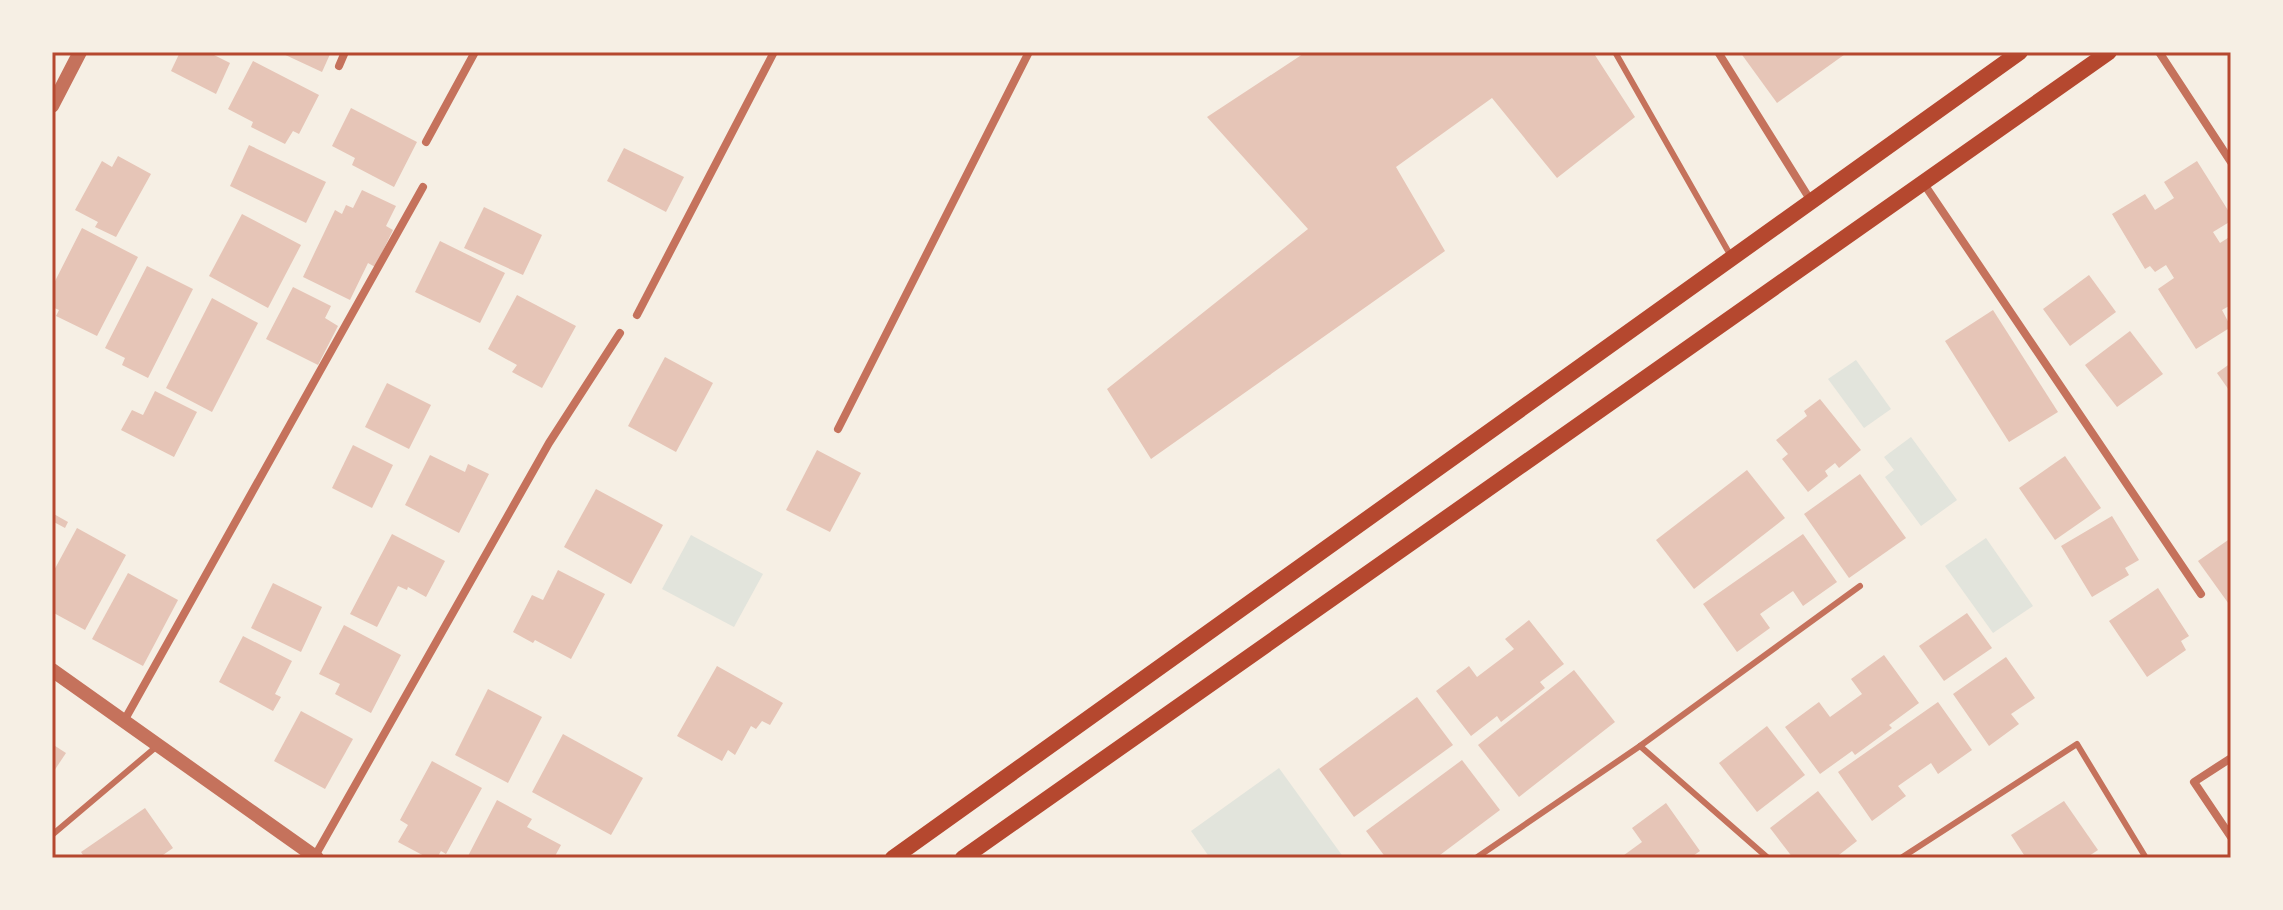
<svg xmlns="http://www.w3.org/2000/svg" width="2283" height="910" font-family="Overpass,sans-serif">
<rect width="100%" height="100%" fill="#f6efe4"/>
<g fill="#e2e4dc">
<path d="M1856,360L1891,409L1864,428L1828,379Z"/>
<path d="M1911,437L1957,500L1921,526L1885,477L1894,470L1884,457Z"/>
<path d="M691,535L763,574L734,627L662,589Z"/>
<path d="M1986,538L2033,606L1993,633L1945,566Z"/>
<path d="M1279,768L1344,858H1210L1191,831Z"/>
</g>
<g fill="#e6c5b7">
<path d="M180,52H208L230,63L216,94L171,71Z"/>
<path d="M279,52H331L322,72Z"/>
<path d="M1306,52H1593L1635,117L1557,178L1492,98L1396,167L1445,251L1151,459L1107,389L1308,229L1207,117Z"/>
<path d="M1740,52H1848L1777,103Z"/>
<path d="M253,61L319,95L299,134L293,131L285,144L251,127L253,122L228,109Z"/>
<path d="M351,108L417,142L394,187L352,165L355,158L332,146Z"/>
<path d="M249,145L326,182L306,223L230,186Z"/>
<path d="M624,148L684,177L666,212L607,181Z"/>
<path d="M118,156L151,174L116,237L95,227L98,222L75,210L102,161L112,167Z"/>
<path d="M2197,161L2231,215V221L2213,232L2220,243L2231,236V305L2222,310L2231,327L2196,349L2158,289L2174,278L2166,265L2155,272L2150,266L2145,269L2112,214L2145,194L2155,210L2174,198L2164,182Z"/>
<path d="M362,190L396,206L386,226L393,230L375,267L368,263L350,300L303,277L335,210L342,214L346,205L353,208Z"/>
<path d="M484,207L542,235L523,275L464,248Z"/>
<path d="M242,214L301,245L268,308L209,276Z"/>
<path d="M82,228L138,257L97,336L56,316L59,310L52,307V287Z"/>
<path d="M440,241L505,273L480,323L415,292Z"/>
<path d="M147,266L193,289L148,378L122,365L125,358L105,348Z"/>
<path d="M2089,275L2116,312L2070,346L2043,309Z"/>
<path d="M293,287L331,306L325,318L338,326L318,365L266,339Z"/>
<path d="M517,295L576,326L542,388L512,372L517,365L488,349Z"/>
<path d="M212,298L258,323L212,412L166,388Z"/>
<path d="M1993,310L2058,412L2009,442L1945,341Z"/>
<path d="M2130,331L2163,374L2117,407L2085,365Z"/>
<path d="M665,357L713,383L676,452L628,426Z"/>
<path d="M2231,363V393L2217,373Z"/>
<path d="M387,383L431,405L409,449L365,427Z"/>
<path d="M155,391L197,412L174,457L121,430L132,410L143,415Z"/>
<path d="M1820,399L1861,450L1839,468L1835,463L1825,471L1828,476L1808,492L1782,459L1788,454L1776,440L1807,416L1804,411Z"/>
<path d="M353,445L393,465L372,508L332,488Z"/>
<path d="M817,450L861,473L830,532L786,510Z"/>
<path d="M430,455L465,472L468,464L489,474L459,533L405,505Z"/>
<path d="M2065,456L2101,508L2055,540L2019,488Z"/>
<path d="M1747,470L1785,518L1694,589L1656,540Z"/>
<path d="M1860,474L1906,538L1849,578L1804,514Z"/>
<path d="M596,489L663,525L631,584L564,547Z"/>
<path d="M52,513L68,522L65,528L52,521Z"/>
<path d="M2112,516L2139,560L2125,568L2129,575L2092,597L2061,546Z"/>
<path d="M77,528L126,555L85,630L52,612V574Z"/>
<path d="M392,534L445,561L426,597L408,587L407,590L398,586L377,627L350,614Z"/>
<path d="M1803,534L1837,582L1803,606L1793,591L1760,614L1770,628L1737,652L1703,604Z"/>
<path d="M2231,538V607L2198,561Z"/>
<path d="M558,570L605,594L571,659L535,640L533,643L513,632L532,595L543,600Z"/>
<path d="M128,573L178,600L143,666L92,639Z"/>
<path d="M273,583L322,607L301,652L251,628Z"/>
<path d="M2158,588L2189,636L2181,641L2186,650L2147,677L2109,621Z"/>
<path d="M1967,613L1992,648L1944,681L1919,646Z"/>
<path d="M1529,620L1564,664L1540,682L1545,688L1501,722L1497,716L1471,736L1436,691L1469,666L1477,677L1514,649L1505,639Z"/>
<path d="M344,625L401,655L371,713L335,694L340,684L319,674Z"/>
<path d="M243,636L292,661L275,694L281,697L273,711L219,682Z"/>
<path d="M1884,655L1919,703L1889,725L1892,728L1855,755L1852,751L1820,774L1785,727L1819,702L1830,717L1862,694L1851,679Z"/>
<path d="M2006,657L2035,698L2011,714L2019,724L1989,746L1953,694Z"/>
<path d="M717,666L783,703L770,725L762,721L756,729L751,726L735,755L728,750L722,761L677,736Z"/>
<path d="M1574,670L1615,722L1519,797L1478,745Z"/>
<path d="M488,689L542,717L508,783L455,755Z"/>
<path d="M1417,697L1453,745L1354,817L1319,769Z"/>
<path d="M1938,702L1972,750L1938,774L1931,763L1898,786L1906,796L1872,821L1838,772Z"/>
<path d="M301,711L353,739L325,789L274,761Z"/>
<path d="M1767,726L1805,775L1757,812L1719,763Z"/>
<path d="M563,734L643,778L611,835L532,792Z"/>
<path d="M52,744L66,753L52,774Z"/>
<path d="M1462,760L1500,810L1436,858H1386L1366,831Z"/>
<path d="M432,761L482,788L446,854L441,851L437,858H428L398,842L408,825L400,820Z"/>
<path d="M1818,791L1857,841L1835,858H1793L1770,828Z"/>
<path d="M497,800L532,819L527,827L561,845L554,858H467Z"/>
<path d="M2064,801L2098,850L2086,858H2026L2011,835Z"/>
<path d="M1666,803L1700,851L1690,858H1620L1642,842L1632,828Z"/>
<path d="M145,808L173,848L163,855L165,858H85L81,852Z"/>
</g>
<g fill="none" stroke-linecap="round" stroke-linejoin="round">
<g stroke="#c5725c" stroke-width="6">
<path d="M1615,52L1732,258"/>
<path d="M1640,746L1768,858"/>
<path d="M52,835L156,747"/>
<path d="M1476,858L1640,746L1860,586"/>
<path d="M1901,858L2077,744L2146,858"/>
</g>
<g stroke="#c5725c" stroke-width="8">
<path d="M1718,52L1811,201"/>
<path d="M2159,52L2231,162"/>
<path d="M339,66L345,52"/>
<path d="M426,142L475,52"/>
<path d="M1924,184L2201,594"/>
<path d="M637,315L774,52"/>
<path d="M838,429L1029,52"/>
<path d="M124,721L423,187"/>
<path d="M2231,758L2194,782L2231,837"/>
<path d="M315,856L549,443L620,333"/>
</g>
<g stroke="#c5725c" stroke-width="14">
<path d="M52,106L80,52"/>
<path d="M52,670L317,858"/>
</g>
<g stroke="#b5482f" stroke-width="16">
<path d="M893,858L2020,52"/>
<path d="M963,858L2109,52"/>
</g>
</g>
<rect width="2283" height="910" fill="none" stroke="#f6efe4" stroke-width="108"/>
<rect x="54" y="54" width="2175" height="802" fill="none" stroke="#b5482f" stroke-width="3"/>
</svg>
